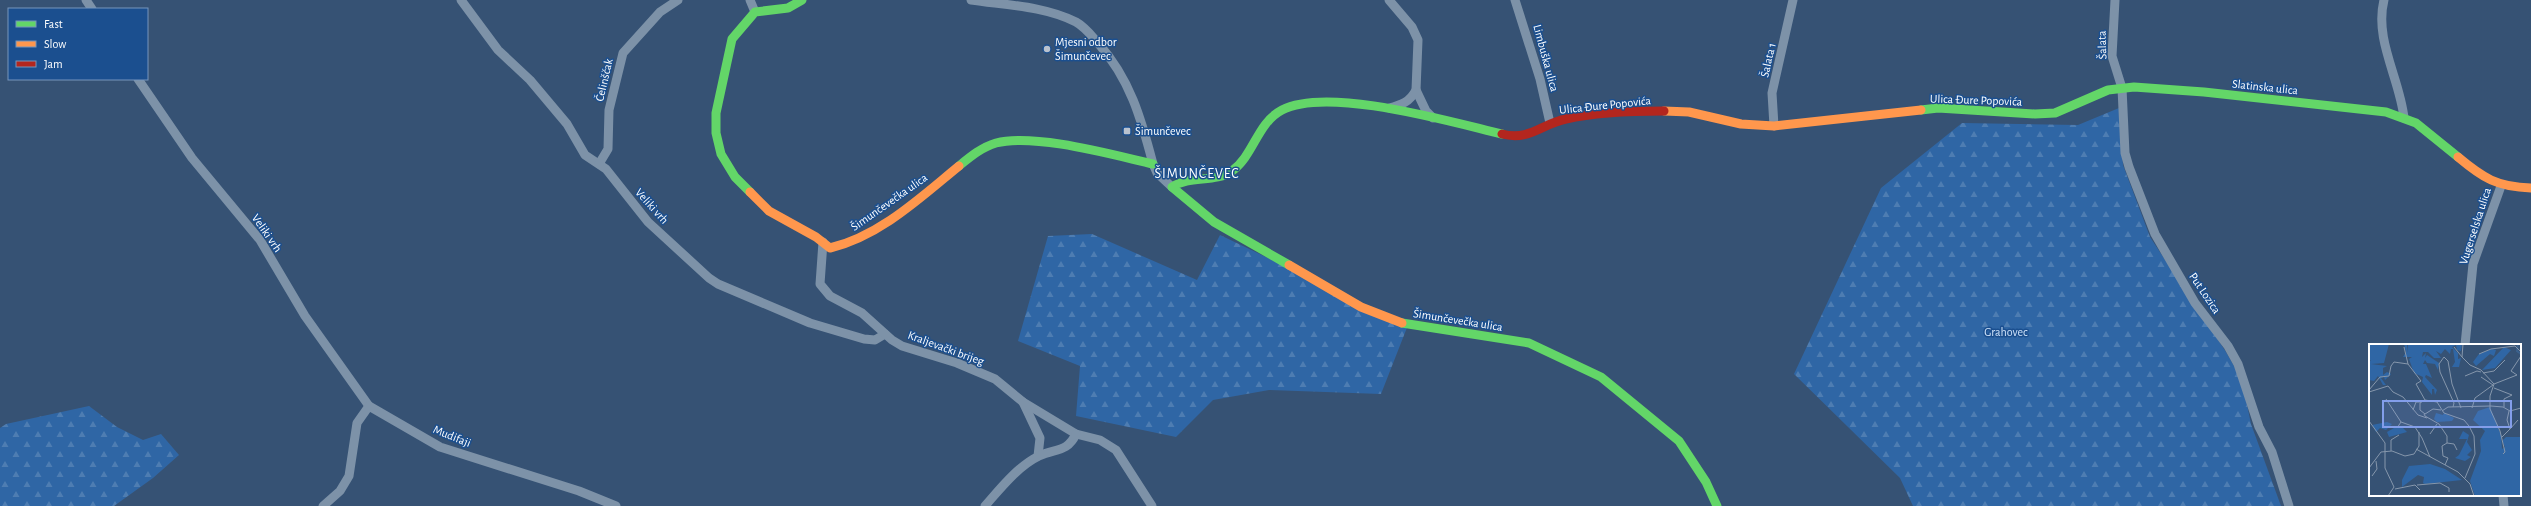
<svg xmlns="http://www.w3.org/2000/svg" width="2531" height="506" font-family="'Alegreya Sans',sans-serif">
<defs>
<pattern id="forest-firs" width="22" height="20" patternUnits="userSpaceOnUse"><rect width="22" height="20" fill="#2f66a5"/><path d="M5 1l3.5 6h-7zM16 11l3.5 6h-7z" fill="#4e7db2"/></pattern>
</defs>
<rect width="100%" height="100%" fill="#365274"/>
<g fill="url(#forest-firs)">
<path d="M2119,108L2123,165L2150,237L2226,352L2242,380L2251,424L2281,506H1913L1900,478L1794,374L1881,188L1962,123L2078,125Z"/>
<path d="M1092,234L1197,280L1220,235L1408,325L1381,394L1269,390L1213,400L1176,437L1076,416L1080,366L1018,341L1048,236Z"/>
<path d="M89,406L117,427L143,440L161,434L179,455L153,478L114,506H0V428L6,424Z"/>
</g>
<g fill="none" stroke-linecap="round" stroke-linejoin="round">
<g stroke="#7d92a8" stroke-width="9">
<path d="M86,0L92,9"/>
<path d="M461,0L498,50L530,80L567,124L585,155L606,169L648,222L709,278L718,284L810,323L864,339L875,340L885,334"/>
<path d="M750,0L755,12"/>
<path d="M971,0C1005,5 1045,6 1076,22C1085,27 1091,35 1098,43C1130,79 1141,118 1153,164L1157,173L1172,187"/>
<path d="M1515,0L1540,79L1550,123"/>
<path d="M2115,0L2112,56L2122,88L2125,153L2129,167L2155,234L2195,303L2228,346L2238,364L2259,427L2272,452L2289,506"/>
<path d="M2384,0C2374,40 2400,79 2404,118"/>
<path d="M138,79L192,158L260,240L305,316L369,406"/>
<path d="M1416,90L1426,111L1433,118"/>
<path d="M1389,108C1401,105 1410,102 1416,90L1418,40L1412,27L1389,0"/>
<path d="M1774,126L1772,93L1793,0"/>
<path d="M599,164L608,149L609,110L623,53L660,12L678,0"/>
<path d="M823,242L820,284L830,296L862,313L892,340L902,346L957,363L995,379L1023,402L1076,434L1100,440L1116,450L1152,506"/>
<path d="M2465,345L2473,264L2501,186"/>
<path d="M1023,402L1040,438L1038,456"/>
<path d="M2503,495L2504,506"/>
<path d="M323,506L340,491L349,476L357,423L369,406L440,447L579,491L616,506"/>
<path d="M985,506C1000,489 1018,466 1039,456C1055,448 1067,453 1076,434"/>
</g>
<g stroke="#63d668" stroke-width="9">
<path d="M1921,110L1938,108L2035,114L2055,113L2108,90L2134,87L2204,92L2386,112L2416,123L2458,157"/>
<path d="M959,166C970,157 982,147 996,143C1035,133 1113,155 1153,164"/>
<path d="M750,192L735,177L721,154L716,133V113L732,39L755,12L788,8L802,0"/>
<path d="M1289,265L1214,222L1172,187C1190,175 1215,183 1232,171C1254,155 1257,123 1282,110C1328,86 1451,122 1502,134"/>
<path d="M1402,323L1529,343L1601,377L1679,441L1706,482L1717,506"/>
</g>
<g stroke="#ff974d" stroke-width="9">
<path d="M1664,111L1689,112L1741,124L1774,126L1921,110"/>
<path d="M2458,157C2483,178 2497,187 2531,188"/>
<path d="M750,192L769,211L816,237L830,248C880,236 921,197 959,166"/>
<path d="M1289,265L1361,307L1402,323"/>
</g>
<path stroke="#b3261e" stroke-width="9" d="M1502,134C1530,141 1541,124 1566,119C1597,112 1632,111 1664,111"/>
</g>
<g fill="#b9c2ce" stroke="#1b4f8f" stroke-width="1.5">
<circle cx="1047" cy="49" r="4"/>
<rect x="1123" y="127" width="8" height="8" rx="2"/>
</g>
<g text-anchor="middle" dominant-baseline="central" stroke-width="3" stroke-linejoin="round" paint-order="stroke">
<g font-size="12" fill="#fff" stroke="#1b4f8f" text-anchor="start">
<text x="1055" y="42">Mjesni odbor<tspan x="1055" dy="14">Šimunčevec</tspan></text>
<text x="1135" y="131">Šimunčevec</text>
</g>
<g font-size="12" fill="#fff" stroke="#1b4f8f">
<text transform="translate(2102 45) rotate(-92)">Šalata</text>
<text transform="translate(1546 58) rotate(75)">Limbuška ulica</text>
<text transform="translate(1768 60) rotate(-77)">Šalata 1</text>
<text transform="translate(604 80) rotate(-77)">Čelinščak</text>
<text transform="translate(2265 87) rotate(6)">Slatinska ulica</text>
<text transform="translate(1976 100) rotate(2)">Ulica Đure Popovića</text>
<text transform="translate(1605 105) rotate(-6)">Ulica Đure Popovića</text>
<text transform="translate(889 202) rotate(-35)">Šimunčevečka ulica</text>
<text transform="translate(652 206) rotate(48)">Veliki vrh</text>
<text transform="translate(2475 226) rotate(-72)">Vugerselska ulica</text>
<text transform="translate(267 233) rotate(55)">Veliki vrh</text>
<text transform="translate(2205 293) rotate(56)">Put Lozica</text>
<text transform="translate(1458 320) rotate(9)">Šimunčevečka ulica</text>
<text transform="translate(946 348) rotate(20)">Kraljevački brijeg</text>
<text transform="translate(452 436) rotate(22)">Mudifaji</text>
</g>
<g font-size="12" fill="#cfe3fa" stroke="#1b4f8f">
<text x="2006" y="332">Grahovec</text>
</g>
<g font-size="14" letter-spacing="1" fill="#fff" stroke="#1b4f8f">
<text x="1197" y="174">ŠIMUNČEVEC</text>
</g>
</g>
<g transform="translate(2369 344)">
<rect width="152" height="152" fill="#365274"/>
<path d="M0,0H20L15,19L2,20L18,22L14,24V31L18,28L22,30L16,36L15,33L12,34L17,41H14L9,32L5,37L0,36V18L2,16H0ZM35,0H38L39,9V0H93L92,7L88,6L87,1L83,3L89,9V15L92,14L90,23H83L86,18L84,5H82L81,10L76,5L72,10L67,7L72,14H65L59,8H54L53,13L57,9L56,14L58,11L70,19L69,26L66,20L58,19L56,16L54,20H57L63,34L57,31L56,33L68,46L66,51L65,45H63V51L53,38L54,33L45,29L40,15L43,13H34L37,8ZM135,3L142,6L126,24L113,26ZM123,5L127,6L125,12L121,10L107,22L104,18L110,10ZM121,63L132,91L133,105L136,103L133,97L137,93H152V152H106L101,137L112,107L111,96L116,87L104,76L109,67ZM67,69L74,71L75,69L85,74L83,77L68,78L65,75ZM18,78L23,80L17,86L11,84L7,88L3,81ZM25,84H34L38,88L20,93L18,88ZM94,87L100,91L98,98L103,106L98,111L102,113L96,117L86,114L90,111L98,95H90ZM61,120L76,125L93,136L56,140L54,139L55,133L49,131L33,143V136L40,122Z" fill="#2f66a5"/>
<path fill="none" stroke="#3b618d" stroke-width="2" d="M149,0L148,7L152,10"/>
<path fill="none" stroke="#8697ac" stroke-width="1" d="M94,0L93,13L101,21L112,26L125,40M35,3L39,20M85,3L93,13M110,10L122,5L146,2L152,8M75,13L70,20L71,28L85,59L84,63M75,13L79,17L83,40L92,64M114,29L125,27L136,16M20,32L22,22L25,18L39,20L52,37L47,40L56,56L51,59V66L56,70L64,65L72,66M96,32L108,27L112,28M112,33L124,41M125,44L143,51L135,55V63M0,46L11,33L20,32M0,48L19,42L24,48L34,53L49,71L58,74M17,55L32,78M56,56L68,58L75,69L95,76L100,82L105,92L106,110L96,134M103,64L106,54L124,41M44,66L47,58H52M73,67L79,63L122,62L134,63L141,67L152,64M55,70L56,72L70,80L78,92V99L85,100L88,106M0,77L16,99V124L25,143L19,152M28,84L32,78L46,83L53,94L61,113M141,85L149,76M61,90L68,80M133,93L141,85L138,76L140,67M47,105L89,128L101,140L105,152M22,107V96L30,91M134,110L136,108L131,87L121,65V52L125,40L148,31L142,27L152,12M76,121L79,114L74,112L73,102L78,99M0,124L12,108L23,107L36,112L45,110L50,102V88M3,132L8,125L7,117M48,141L71,139L80,144V148M26,145L46,141L51,146"/>
<path fill="#839eea" fill-opacity="0.15" stroke="#839eea" stroke-width="2" d="M14,57H142V83H14Z"/>
<rect width="152" height="152" fill="none" stroke="#fff" stroke-width="2"/>
</g>
<rect x="8" y="8" width="140" height="72" fill="#1b4f8f" stroke="#7695bc"/>
<rect x="16" y="21" width="20" height="6" fill="#63d668" stroke="#7695bc"/>
<text x="44" y="28" font-size="12" fill="#ffffff">Fast</text>
<rect x="16" y="41" width="20" height="6" fill="#ff974d" stroke="#7695bc"/>
<text x="44" y="48" font-size="12" fill="#ffffff">Slow</text>
<rect x="16" y="61" width="20" height="6" fill="#b3261e" stroke="#7695bc"/>
<text x="44" y="68" font-size="12" fill="#ffffff">Jam</text>
</svg>
